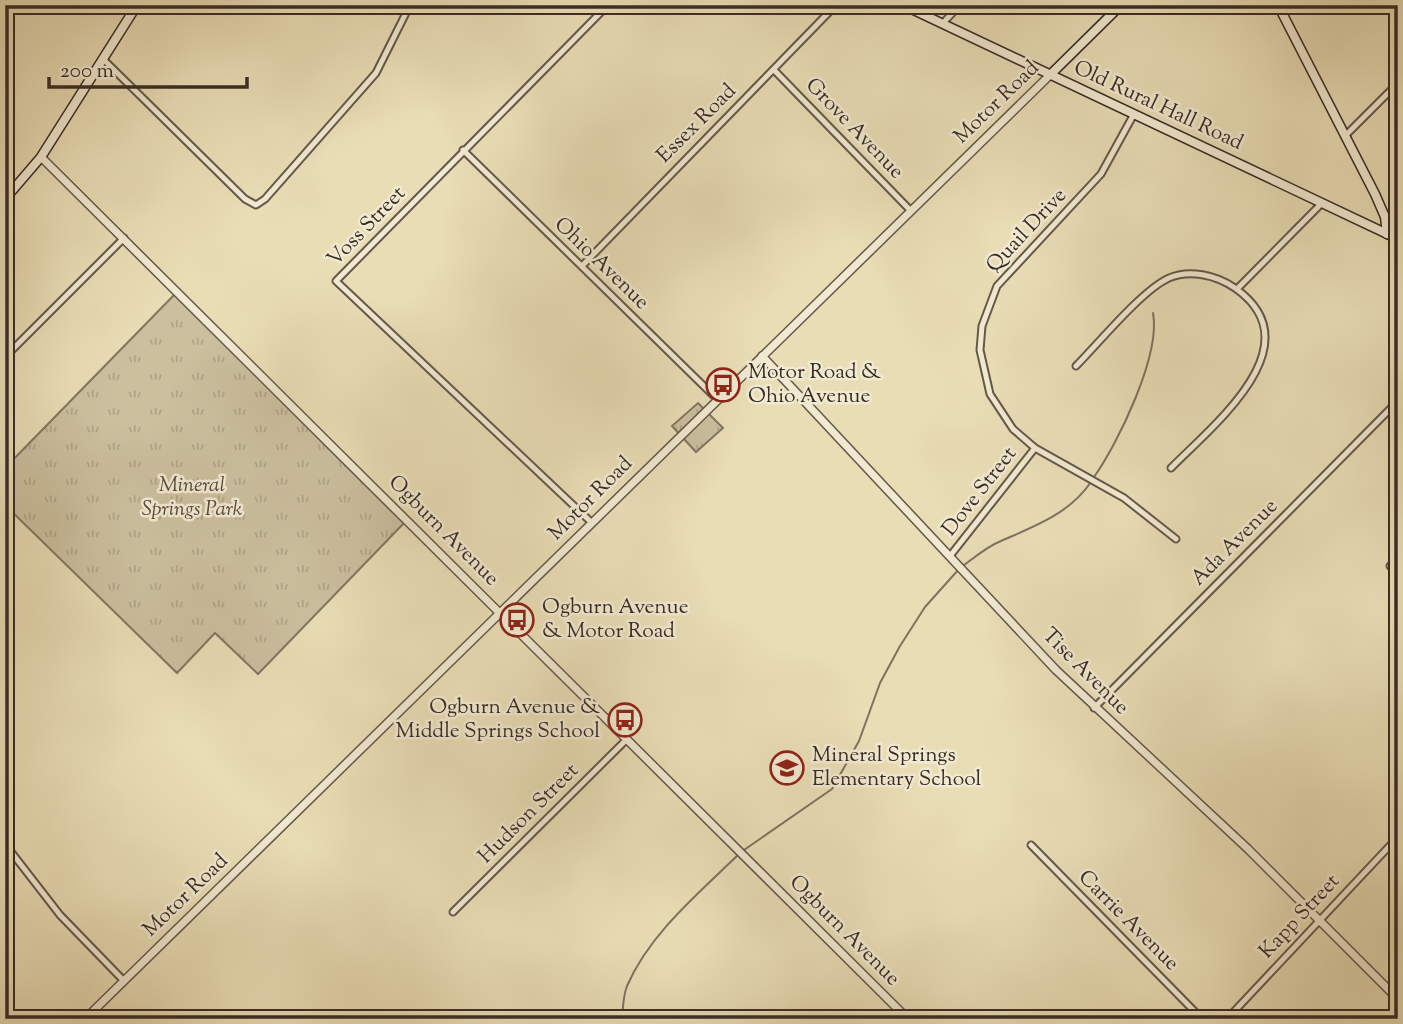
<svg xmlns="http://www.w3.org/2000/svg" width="1403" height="1024" font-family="'Sorts Mill Goudy',serif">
<defs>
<pattern id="park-tufts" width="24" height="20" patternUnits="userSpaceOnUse" patternTransform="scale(1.75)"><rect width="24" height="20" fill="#cbbf9e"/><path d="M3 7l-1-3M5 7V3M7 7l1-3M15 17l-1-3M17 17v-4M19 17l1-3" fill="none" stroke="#afa488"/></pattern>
</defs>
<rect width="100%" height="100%" fill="#e9ddb6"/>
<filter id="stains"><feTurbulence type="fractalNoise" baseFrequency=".00286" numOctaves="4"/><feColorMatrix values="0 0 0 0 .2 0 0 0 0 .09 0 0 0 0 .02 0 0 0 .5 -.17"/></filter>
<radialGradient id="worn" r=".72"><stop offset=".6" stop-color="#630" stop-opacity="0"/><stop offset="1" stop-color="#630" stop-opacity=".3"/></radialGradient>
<g fill="url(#park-tufts)" stroke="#827662" stroke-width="2">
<path d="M176,293L406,521L258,674L215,633L177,673L5,505V468Z"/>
<path d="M698,403L723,428L696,452L672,426Z"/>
</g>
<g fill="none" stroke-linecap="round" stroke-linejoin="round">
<g stroke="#7e725f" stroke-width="2">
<path d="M1094,477C1118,443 1161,355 1153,313"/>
<path d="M964,565C975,557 988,546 1001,541C1035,526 1069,514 1091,482"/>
<path d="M744,850L832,789L859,741L880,683L900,646L925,607L959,569"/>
<path d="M622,1019C623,1008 623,996 627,986C650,933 699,893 740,853"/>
</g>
<defs>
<g id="minor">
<path d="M942,24L960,5"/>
<path d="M103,59L245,199L256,205L265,199L376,73L410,5"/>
<path d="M774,70L911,211"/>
<path d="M1134,114L1101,174L997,286L982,326L980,350L990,394L1013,429L1035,448L1124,498L1176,539"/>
<path d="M1345,136L1398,83"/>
<path d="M463,150L718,400"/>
<path d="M1387,234L1398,217"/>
<path d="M582,266L836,5"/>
<path d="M1237,289L1321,204"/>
<path d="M5,357L124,238"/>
<path d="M1076,366C1098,344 1142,290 1169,278C1189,269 1216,275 1235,288C1316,345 1212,426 1171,468"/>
<path d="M591,522L336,281L608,5"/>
<path d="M950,556L1035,448"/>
<path d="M1390,566L1398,558"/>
<path d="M1094,708L1398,401"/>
<path d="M5,844L60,915L124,981"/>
<path d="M1031,845L1202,1019"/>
<path d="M453,912L627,739"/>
<path d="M1227,1019L1398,837"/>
</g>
<g id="tertiary">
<path d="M41,157L908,1019"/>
<path d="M762,356L1056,670L1248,849L1398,999"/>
<path d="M85,1019L1050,75"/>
</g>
<g id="secondary">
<path d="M903,5L1398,239"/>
<path d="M1278,5L1375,194L1385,217L1387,234"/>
<path d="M1050,75L1121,5"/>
<path d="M5,199L41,157L137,5"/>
</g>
</defs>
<use href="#minor" stroke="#64584b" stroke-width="9"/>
<use href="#tertiary" stroke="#64584b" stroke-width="10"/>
<use href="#secondary" stroke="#382c27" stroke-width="11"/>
<use href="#minor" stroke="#f1e9d0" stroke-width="5"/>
<use href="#tertiary" stroke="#f1e9d0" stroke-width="7"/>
<use href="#secondary" stroke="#f1e9d0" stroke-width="8"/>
</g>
<defs>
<symbol id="bus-ring" viewBox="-11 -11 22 22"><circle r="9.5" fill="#f1e9d0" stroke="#8f2418" stroke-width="1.5"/><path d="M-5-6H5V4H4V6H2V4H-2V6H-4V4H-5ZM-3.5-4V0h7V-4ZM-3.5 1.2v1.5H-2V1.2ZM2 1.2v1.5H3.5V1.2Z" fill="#8f2418"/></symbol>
<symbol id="school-ring" viewBox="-11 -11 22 22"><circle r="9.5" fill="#f1e9d0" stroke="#8f2418" stroke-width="1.5"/><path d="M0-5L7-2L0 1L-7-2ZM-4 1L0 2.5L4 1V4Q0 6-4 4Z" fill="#8f2418"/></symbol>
</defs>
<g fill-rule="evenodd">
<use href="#bus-ring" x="704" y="366" width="38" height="38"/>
<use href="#bus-ring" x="498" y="601" width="38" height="38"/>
<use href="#bus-ring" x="606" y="701" width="38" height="38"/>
<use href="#school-ring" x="768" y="749" width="38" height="38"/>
</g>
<g text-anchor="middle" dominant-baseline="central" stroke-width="5" stroke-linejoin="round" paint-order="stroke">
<g font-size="21" fill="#382c27" stroke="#f1e9d0">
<text transform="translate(997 103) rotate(-44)">Motor Road</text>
<text transform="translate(1158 106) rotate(25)">Old Rural Hall Road</text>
<text transform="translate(697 124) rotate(-45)">Essex Road</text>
<text transform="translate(854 129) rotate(46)">Grove Avenue</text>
<text transform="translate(367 227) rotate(-46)">Voss Street</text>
<text transform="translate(1027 231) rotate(-47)">Quail Drive</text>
<text transform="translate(601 264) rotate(44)">Ohio Avenue</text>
<text transform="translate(980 492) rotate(-52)">Dove Street</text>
<text transform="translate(591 499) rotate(-45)">Motor Road</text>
<text transform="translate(443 531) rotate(45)">Ogburn Avenue</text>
<text transform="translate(1235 543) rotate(-45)">Ada Avenue</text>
<text transform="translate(1085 672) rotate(45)">Tise Avenue</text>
<text transform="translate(529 814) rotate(-45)">Hudson Street</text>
<text transform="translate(186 896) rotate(-44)">Motor Road</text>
<text transform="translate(1300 917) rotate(-47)">Kapp Street</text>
<text transform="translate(1128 921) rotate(45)">Carrie Avenue</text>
<text transform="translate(844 931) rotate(45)">Ogburn Avenue</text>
</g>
<g font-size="21" fill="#382c27" stroke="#f1e9d0" text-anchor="start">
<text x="748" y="373">Motor Road &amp;<tspan x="748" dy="24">Ohio Avenue</tspan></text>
<text x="542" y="608">Ogburn Avenue<tspan x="542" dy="24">&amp; Motor Road</tspan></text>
<text x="600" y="708" text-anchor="end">Ogburn Avenue &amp;<tspan x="600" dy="24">Middle Springs School</tspan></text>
<text x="812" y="756">Mineral Springs<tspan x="812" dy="24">Elementary School</tspan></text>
</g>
<g font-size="21" font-style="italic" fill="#55493f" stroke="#f1e9d0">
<text x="192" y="486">Mineral<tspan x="192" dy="24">Springs Park</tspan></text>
</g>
</g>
<rect width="1403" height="1024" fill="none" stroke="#e9ddb6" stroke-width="28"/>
<rect x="7" y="7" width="1389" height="1010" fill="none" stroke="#382c27" stroke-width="3.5"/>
<rect x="14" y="14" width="1375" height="996" fill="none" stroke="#382c27" stroke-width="2"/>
<path d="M49 77v10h198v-10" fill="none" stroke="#382c27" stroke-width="3.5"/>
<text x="60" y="77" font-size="21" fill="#382c27" stroke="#f1e9d0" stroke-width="5" paint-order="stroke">200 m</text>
<rect width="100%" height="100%" filter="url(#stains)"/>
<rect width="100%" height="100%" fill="url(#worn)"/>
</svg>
